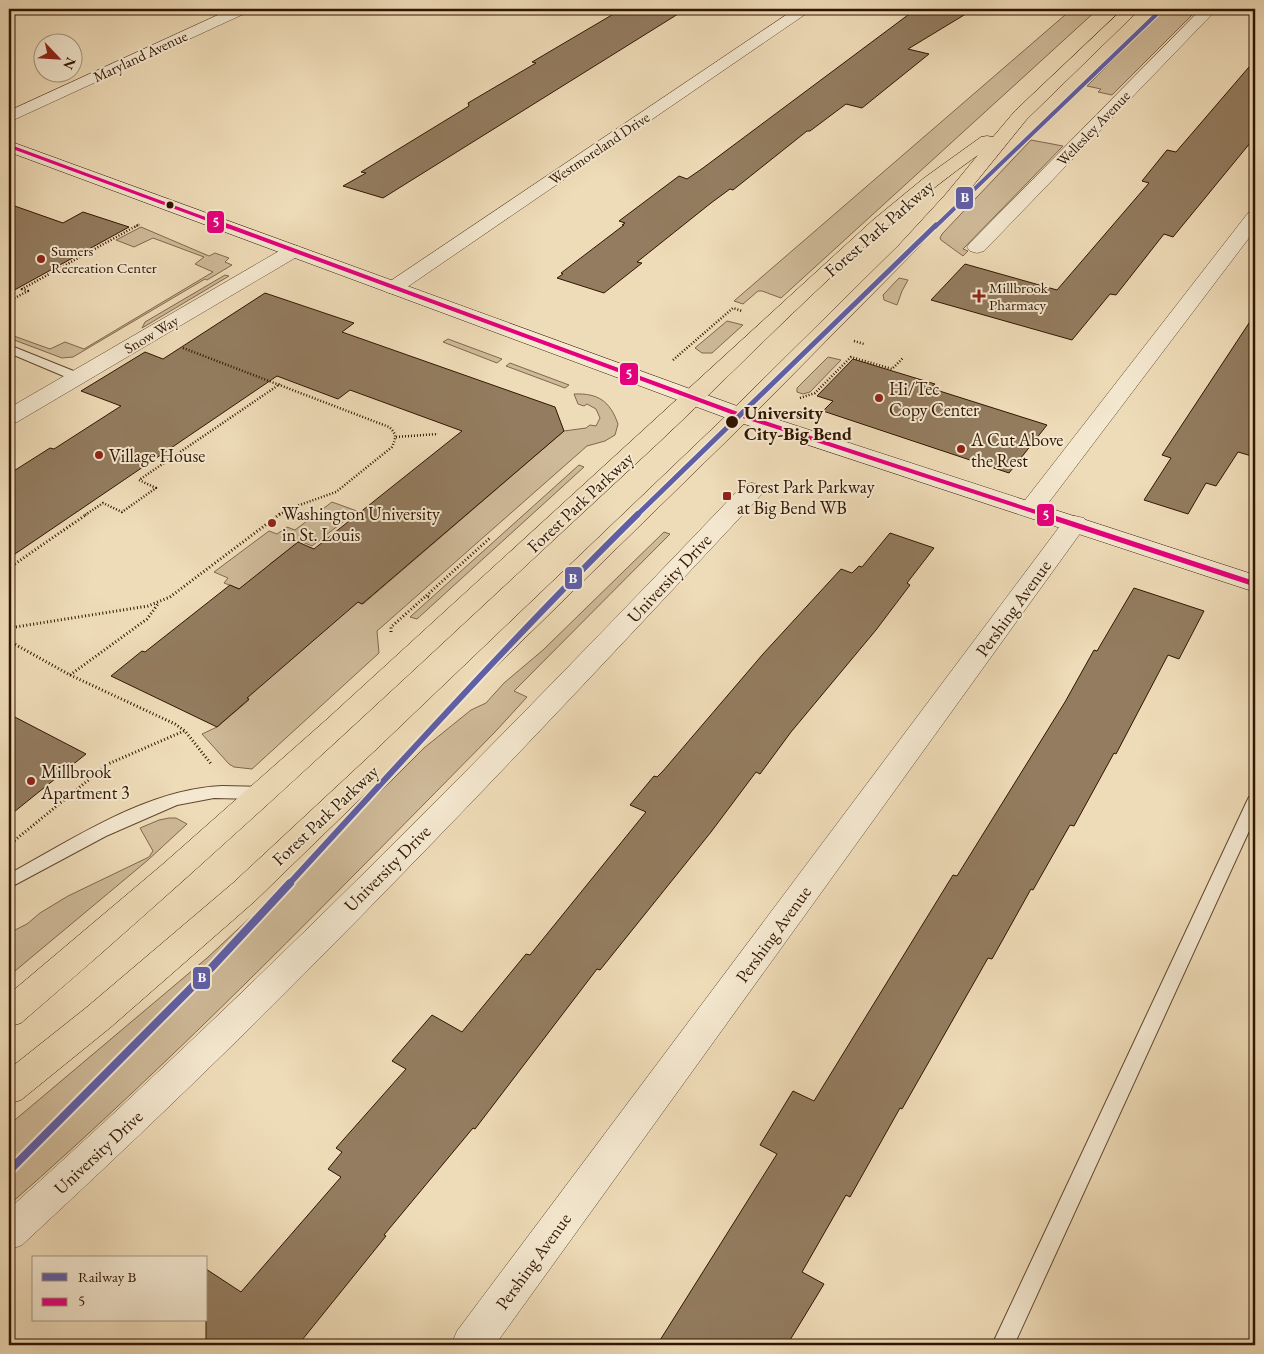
<svg xmlns="http://www.w3.org/2000/svg" width="1264" height="1354" font-family="'EB Garamond',serif">
<rect width="100%" height="100%" fill="#eedbb7"/>
<filter id="stains"><feTurbulence type="fractalNoise" baseFrequency=".004" numOctaves="4"/><feColorMatrix values="0 0 0 0 .2 0 0 0 0 .09 0 0 0 0 .02 0 0 0 .5 -.17"/></filter>
<radialGradient id="worn" r=".72"><stop offset=".6" stop-color="#630" stop-opacity="0"/><stop offset="1" stop-color="#630" stop-opacity=".3"/></radialGradient>
<g fill="#ceb998" stroke="#80674c">
<path d="M1072,9H1098L781,298L762,291H758L743,304L734,301Z"/>
<path d="M1164,9H1198L1112,95L1098,92L1101,89L1087,86Z"/>
<path d="M1031,140L1063,146L963,249L968,251L963,256L941,240L940,238L942,234Z"/>
<path d="M141,227L209,256L215,253L229,258L225,262L232,265L207,280L205,279L73,357L62,358L9,338L11,335L50,349L65,342L84,349L213,272L195,264L204,257L153,238L134,247L116,240Z"/>
<path d="M225,275L229,276L142,328L145,322Z"/>
<path d="M899,278L908,280L902,291L897,305L884,300L883,295Z"/>
<path d="M727,321L743,325L712,353H702L695,348Z"/>
<path d="M448,339L502,359L497,363L443,342Z"/>
<path d="M828,357L841,360L810,392L803,394L797,392V388Z"/>
<path d="M510,363L569,385L565,388L506,366Z"/>
<path d="M574,394C598,393 610,401 618,424L615,435L605,441L587,446L377,631L379,653L252,769L234,767L229,764L202,734L217,727L249,700L233,692L242,590L224,583L228,578L214,572L269,531L277,534L287,527L295,530L332,502L357,511L312,546L300,541L270,564L363,604L564,431L586,428L590,425L596,426L600,418L596,409L587,404L584,406L578,404Z"/>
<path d="M579,465L584,467L417,619L410,617Z"/>
<path d="M664,532L670,534L514,691L527,697L495,732C336,893 179,1056 9,1205V1125L207,958L311,861L424,748L471,710L486,703L504,683L543,650Z"/>
<path d="M169,818H176L187,824L148,860L9,976V933L27,924L40,913L68,896L149,857L153,851L140,828L159,820Z"/>
</g>
<g fill="#937c5f" stroke="#311500">
<path d="M622,9H686L383,198L343,186L366,173L361,172L469,106L468,103L536,63L532,62Z"/>
<path d="M916,9H974L908,49L929,54L862,108L846,104L810,131H807L733,190L730,189L711,203L637,262L642,263L604,293L557,278L563,274L561,273L624,225H622L625,223L619,221L679,176L687,179L703,168Z"/>
<path d="M1255,60V137L1173,237L1164,234L1116,295L1110,294L1072,340L931,300L965,264L1057,290L1149,183L1142,181L1167,150L1176,152Z"/>
<path d="M9,204L63,223L83,212L129,227L9,293Z"/>
<path d="M265,293L354,323L342,332L555,407L564,431L362,604L358,602L247,698L249,699L217,727L111,676L142,651L145,652L230,585L239,589L298,542L314,549L462,431L350,390L338,399L277,376L9,558V474L50,448L54,449L121,406L81,391L145,352L163,359Z"/>
<path d="M1255,314V457L1238,452L1216,486L1206,483L1188,514L1144,500L1171,458L1162,455Z"/>
<path d="M853,359L935,384L930,388L1047,425L1009,473L823,411L833,401L817,396Z"/>
<path d="M890,533L934,548L907,583L910,585L876,630L791,732L760,774L756,772L711,832L600,970L597,969L475,1129L473,1128L384,1235L386,1236L298,1345H206V1269L241,1292L341,1177L328,1169L342,1152L336,1148L406,1069L392,1061L432,1015L462,1032L526,954L530,955L646,812L630,805L654,776L657,777L663,771L763,654L841,569L852,573L859,566L862,567Z"/>
<path d="M1134,588L1204,611L1179,659L1168,655L1116,754L1114,753L1074,826L1070,825L1033,890L1031,889L992,959L988,958L902,1109L900,1108L850,1197L846,1195L802,1272L824,1284L787,1345H657L777,1154L760,1145L793,1091L814,1101L953,875L957,876L1065,702L1094,650L1097,651Z"/>
<path d="M9,714L86,754L9,816Z"/>
</g>
<g fill="none" stroke-linecap="round" stroke-linejoin="round">
<defs>
<g id="service">
<path d="M9,345L81,374L83,377L81,380H73L9,353Z"/>
<path d="M222,786L262,787L268,789L270,793L268,797L262,799L214,798L177,805L106,836L9,888V874C73,839 147,789 222,786Z"/>
<path d="M1255,795V818L1014,1345H992L1247,801L1249,797Z"/>
</g>
<g id="minor">
<path d="M231,9H251L248,12L9,122V111Z"/>
<path d="M795,9H813L400,292L393,294L386,292L383,288L386,284Z"/>
<path d="M1201,9H1217L984,251L977,253L970,251L967,247L970,243Z"/>
<path d="M1239,9H1255V14L1242,12Z"/>
<path d="M1255,211V230L1040,514L1031,516L1022,514L1019,509L1022,504L1248,213Z"/>
<path d="M293,245L300,247L303,251L300,255L17,422L9,424V408L286,247Z"/>
<path d="M752,483L761,485L764,490L761,495C612,655 462,815 308,970C215,1064 119,1155 22,1245L9,1250V1209C265,979 506,734 743,485Z"/>
<path d="M1075,516L1084,518L1087,523L1084,528L495,1345H451L457,1331L1066,518Z"/>
</g>
<path id="secondary" d="M9,141L748,410L1255,575V592L732,420L9,152Z"/>
<path id="primary" d="M1123,9H1140L1027,119L959,203L913,253L748,420L395,765L255,901L111,1027L21,1100L9,1104V1069L87,1007L233,883L375,751L732,410L899,245L945,195L978,155C860,239 761,347 655,446C445,640 238,837 21,1023L9,1027V994L163,864L326,720L873,220L924,178L981,137L987,136L993,137L1015,111Z"/>
</defs>
<use href="#service" stroke="#60462e" stroke-width="2"/>
<use href="#minor" stroke="#60462e" stroke-width="1"/>
<use href="#secondary" stroke="#311500" stroke-width="1"/>
<use href="#primary" stroke="#311500" stroke-width="1"/>
<path stroke="#311500" stroke-width="2" stroke-dasharray="0.5 1" stroke-linecap="butt" d="M135,227L140,224"/>
<g stroke="#311500" stroke-width="2.5" stroke-dasharray="1 2" stroke-linecap="butt">
<path d="M9,301L28,291L22,289L138,225"/>
<path d="M854,341L864,344"/>
<path d="M183,348L389,427C397,434 396,438 392,447L336,492L294,507L278,515"/>
<path d="M673,360L733,308L742,311"/>
<path d="M800,398L815,393L851,357L892,369L903,358"/>
<path d="M396,437L438,434"/>
<path d="M85,515L103,503L122,512L156,488L139,480L280,384"/>
</g>
<g stroke="#311500" stroke-width="3" stroke-dasharray="1 2.5" stroke-linecap="butt">
<path d="M9,568L87,514"/>
<path d="M429,597L426,596L491,537"/>
<path d="M9,628L148,606L170,597L280,514"/>
<path d="M391,632V627L426,596"/>
<path d="M9,641L70,675L175,724L185,731L212,765"/>
<path d="M70,675L147,619L158,604"/>
<path d="M9,845L108,764L184,731"/>
</g>
<use href="#service" fill="#f4e8d0" fill-rule="evenodd"/>
<use href="#minor" fill="#f4e8d0" fill-rule="evenodd"/>
<use href="#secondary" fill="#f4e8d0" fill-rule="evenodd"/>
<use href="#primary" fill="#eedbb7" fill-rule="evenodd"/>
<defs>
<path id="bus-1-far2" d="M9,146L228,227"/>
<path id="bus-1-far1" d="M225,225L740,415L1045,515"/>
<path id="bus-1" d="M1042,514L1255,584"/>
</defs>
<use href="#bus-1-far2" stroke="#f4e8d0" stroke-width="5.5"/>
<use href="#bus-1-far1" stroke="#f4e8d0" stroke-width="7"/>
<use href="#bus-1" stroke="#f4e8d0" stroke-width="9"/>
<use href="#bus-1-far2" stroke="#e5007d" stroke-width="3"/>
<use href="#bus-1-far1" stroke="#e5007d" stroke-width="4"/>
<use href="#bus-1" stroke="#e5007d" stroke-width="5"/>
<defs>
<path id="rail-1-far3" d="M935,227L1162,9"/>
<path id="rail-1-far2" d="M637,515L936,225"/>
<path id="rail-1-far1" d="M289,884C404,759 517,633 638,514"/>
<path id="rail-1" d="M9,1171L212,967L290,883"/>
</defs>
<use href="#rail-1-far3" stroke="#f4e8d0" stroke-width="6"/>
<use href="#rail-1-far2" stroke="#f4e8d0" stroke-width="8"/>
<use href="#rail-1-far1" stroke="#f4e8d0" stroke-width="10"/>
<use href="#rail-1" stroke="#f4e8d0" stroke-width="12"/>
<use href="#rail-1-far3" stroke="#5f5fa8" stroke-width="4"/>
<use href="#rail-1-far2" stroke="#5f5fa8" stroke-width="5"/>
<use href="#rail-1-far1" stroke="#5f5fa8" stroke-width="6"/>
<use href="#rail-1" stroke="#5f5fa8" stroke-width="8"/>
</g>
<g fill="#311500" stroke="#f4e8d0" stroke-width="2">
<circle cx="170" cy="205" r="4.5"/>
<circle cx="732" cy="422" r="7"/>
</g>
<g fill="#8f2418" stroke="#f4e8d0" stroke-width="2">
<circle cx="41" cy="259" r="5"/>
<path d="M976.5 288.5h5v5h5v5h-5v5h-5v-5h-5v-5h5z"/>
<circle cx="879" cy="398" r="5"/>
<circle cx="961" cy="449" r="5"/>
<circle cx="99" cy="455" r="5"/>
<rect x="722" y="491" width="10" height="10" rx="2.5"/>
<circle cx="272" cy="523" r="5"/>
<circle cx="31" cy="781" r="5"/>
</g>
<g text-anchor="middle" dominant-baseline="central" stroke-width="4" stroke-linejoin="round" paint-order="stroke">
<g font-size="15" fill="#311500" stroke="#f4e8d0">
<text transform="translate(140 56) rotate(-25)">Maryland Avenue</text>
<text transform="translate(1093 128) rotate(-46)">Wellesley Avenue</text>
<text transform="translate(599 148) rotate(-34)">Westmoreland Drive</text>
<text transform="translate(151 334) rotate(-31)">Snow Way</text>
</g>
<g font-size="15" fill="#311500" stroke="#f4e8d0" text-anchor="start">
<text x="51" y="250">Sumers<tspan x="51" dy="17">Recreation Center</tspan></text>
<text x="989" y="287">Millbrook<tspan x="989" dy="17">Pharmacy</tspan></text>
</g>
<g font-size="18" fill="#311500" stroke="#f4e8d0">
<text transform="translate(879 228) rotate(-41)">Forest Park Parkway</text>
<text transform="translate(580 502) rotate(-43)">Forest Park Parkway</text>
<text transform="translate(669 578) rotate(-47)">University Drive</text>
<text transform="translate(1013 608) rotate(-54)">Pershing Avenue</text>
<text transform="translate(325 815) rotate(-43)">Forest Park Parkway</text>
<text transform="translate(387 868) rotate(-45)">University Drive</text>
<text transform="translate(773 934) rotate(-54)">Pershing Avenue</text>
<text transform="translate(98 1152) rotate(-43)">University Drive</text>
<text transform="translate(533 1261) rotate(-54)">Pershing Avenue</text>
</g>
<g font-size="18" fill="#311500" stroke="#f4e8d0" text-anchor="start">
<text x="889" y="388">Hi/Tec<tspan x="889" dy="21">Copy Center</tspan></text>
<text x="971" y="439">A Cut Above<tspan x="971" dy="21">the Rest</tspan></text>
<text x="109" y="455">Village House</text>
<text x="737" y="486">Forest Park Parkway<tspan x="737" dy="21">at Big Bend WB</tspan></text>
<text x="282" y="513">Washington University<tspan x="282" dy="21">in St. Louis</tspan></text>
<text x="41" y="771">Millbrook<tspan x="41" dy="21">Apartment 3</tspan></text>
</g>
<g font-size="18" font-weight="bold" fill="#311500" stroke="#f4e8d0" text-anchor="start">
<text x="744" y="412">University<tspan x="744" dy="21">City-Big Bend</tspan></text>
</g>
</g>
<g stroke="#f4e8d0" stroke-width="2">
<rect x="955" y="186" width="19" height="24" rx="5" fill="#5f5fa8"/>
<rect x="206" y="210" width="19" height="24" rx="5" fill="#e5007d"/>
<rect x="619" y="362" width="20" height="24" rx="5" fill="#e5007d"/>
<rect x="1036" y="503" width="19" height="24" rx="5" fill="#e5007d"/>
<rect x="564" y="566" width="19" height="24" rx="5" fill="#5f5fa8"/>
<rect x="192" y="966" width="19" height="24" rx="5" fill="#5f5fa8"/>
</g>
<g font-size="14" text-anchor="middle" font-weight="bold" fill="#fff">
<text x="965" y="202">B</text>
<text x="216" y="227">5</text>
<text x="629" y="379">5</text>
<text x="1046" y="520">5</text>
<text x="573" y="583">B</text>
<text x="202" y="982">B</text>
</g>
<rect width="1264" height="1354" fill="none" stroke="#eedbb7" stroke-width="30"/>
<rect x="10" y="10" width="1244" height="1334" fill="none" stroke="#311500" stroke-width="2.5"/>
<rect x="15" y="15" width="1234" height="1324" fill="none" stroke="#311500"/>
<rect x="32" y="1256" width="175" height="65" fill="#f4e8d0" stroke="#a6947d"/>
<rect x="42" y="1273" width="25" height="8" fill="#5f5fa8" stroke="#a6947d"/>
<text x="78" y="1282" font-size="15" fill="#311500">Railway B</text>
<rect x="42" y="1298" width="25" height="8" fill="#e5007d" stroke="#a6947d"/>
<text x="78" y="1306" font-size="15" fill="#311500">5</text>
<g transform="translate(58 58) rotate(115)"><circle r="24" fill="#f4e8d0" stroke="#a6947d"/>
<path d="M0-4L9 19L0 12L-9 19Z" fill="#8f2418"/>
<text y="-8" font-size="14" font-weight="bold" text-anchor="middle" fill="#311500">N</text>
</g>
<rect width="100%" height="100%" filter="url(#stains)"/>
<rect width="100%" height="100%" fill="url(#worn)"/>
</svg>
